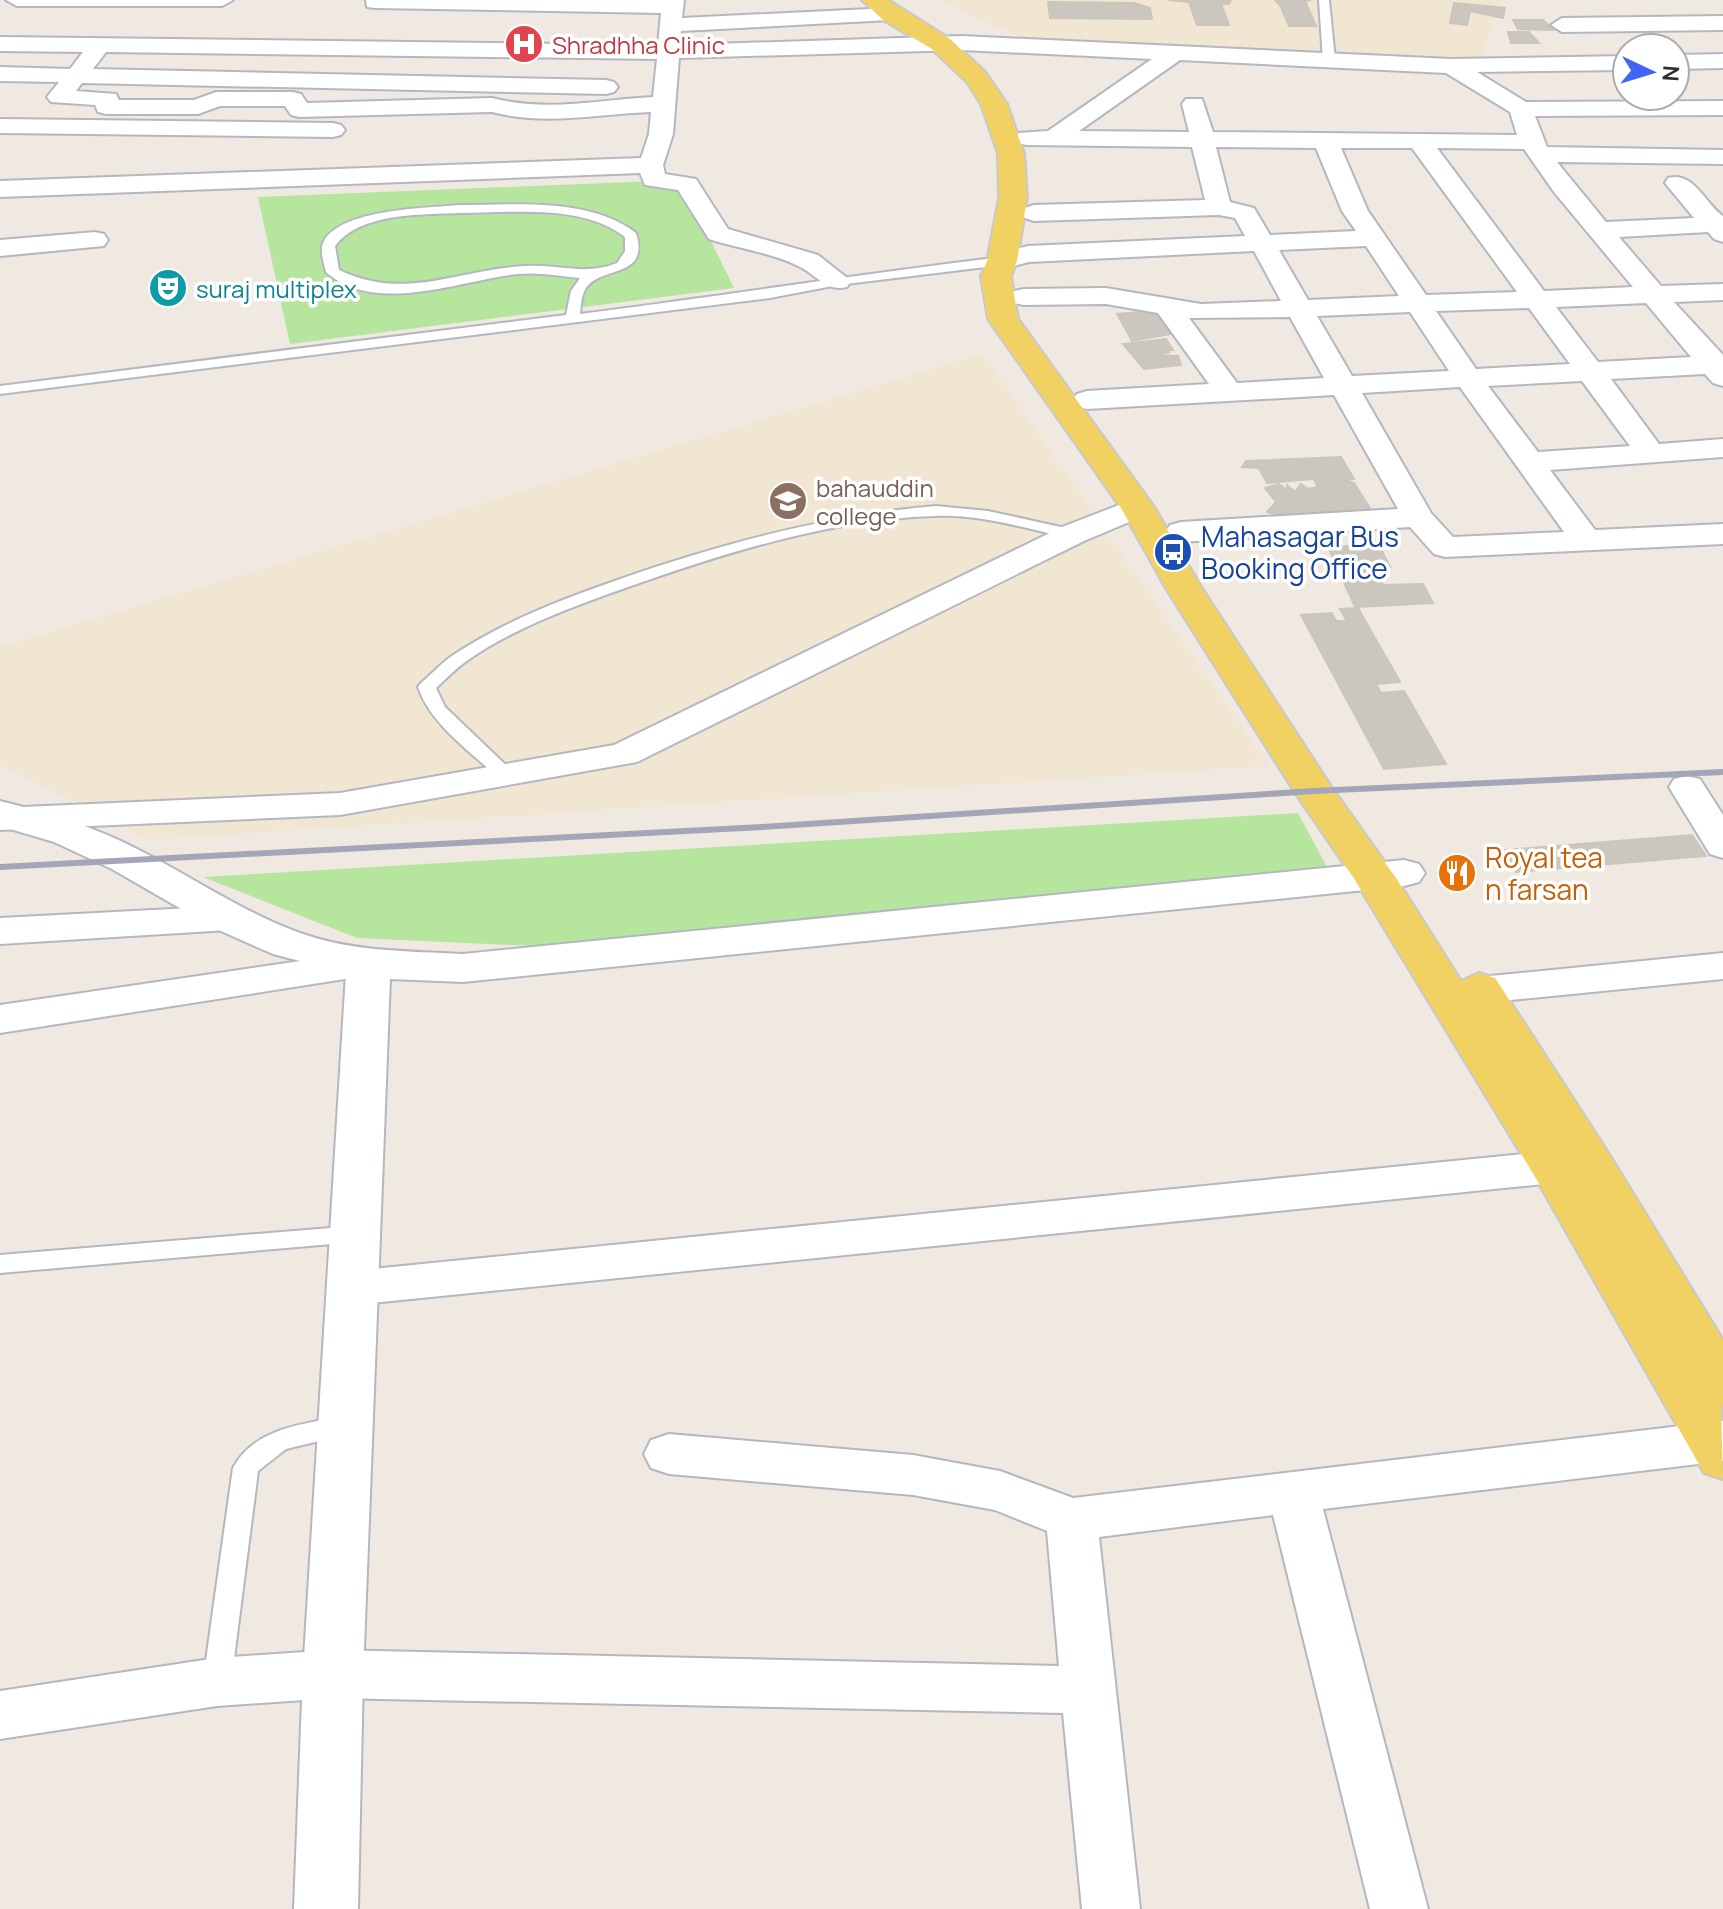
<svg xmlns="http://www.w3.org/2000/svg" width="1723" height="1909" font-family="Manrope,sans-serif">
<rect width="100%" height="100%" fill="#efe9e1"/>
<g fill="#f0e6d1">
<path d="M938,0H1500L1479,60L1026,40Z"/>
<path d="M983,354L1269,766L149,840L0,764V647Z"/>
</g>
<g fill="#b6e59e">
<path d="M681,180L734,288L290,344L258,197Z"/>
<path d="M1298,813L1327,867L533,946L357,938L203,877Z"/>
</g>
<g fill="#cbc7bf" stroke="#cbc5ba" stroke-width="2">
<path d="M1168,0H1231L1229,4H1221L1229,25H1197L1189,2Z"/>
<path d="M1275,0H1311L1305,1L1316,26H1289L1280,5Z"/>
<path d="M1048,2L1134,3L1150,8L1152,19L1050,18Z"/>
<path d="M1454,3L1505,8L1503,18L1470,11L1467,25L1450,23Z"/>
<path d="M1513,20H1543L1553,30L1518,29Z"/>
<path d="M1508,32H1529L1539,43H1511Z"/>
<path d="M1156,311L1170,334L1132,341L1117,314Z"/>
<path d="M1166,339L1173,350L1158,351L1170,352L1155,355L1178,356L1181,365L1144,369L1123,344Z"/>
<path d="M1341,457L1354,479H1344L1354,483L1370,508L1307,512L1287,517L1267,512L1276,502L1265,488L1279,484L1287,490V485L1295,492L1301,484L1308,489L1318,487L1314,479L1267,483L1259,468L1242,467L1246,461Z"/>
<path d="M1379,545L1390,567H1375L1383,585L1423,584L1433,603L1355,607L1328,547Z"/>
<path d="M1358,608L1400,682L1376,684L1381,693L1404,691L1446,764L1384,769L1301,615L1332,613L1336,621H1347L1340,609Z"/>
<path d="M1692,835L1706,856L1516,872L1504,850Z"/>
</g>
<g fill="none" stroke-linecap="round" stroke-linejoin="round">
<defs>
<g id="lane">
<path d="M1319,0H1329L1335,60L1329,63L1323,60Z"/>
<path d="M460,205C516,205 589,197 636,233C650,279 602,265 586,288C581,296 581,305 580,314C721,296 861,274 1002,257L1009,261L1002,265L838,285L770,298L0,394V386L566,315L571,291L580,278C560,276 539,272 518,274C462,280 375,316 326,272C324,263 319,250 324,241C342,209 426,208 460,205ZM460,213C511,213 582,203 625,237V251L617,263C584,276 560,264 526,266C458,269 406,302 339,270L335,246C360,212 422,215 460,213Z"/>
<path d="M936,506L988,511L1079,531L1081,534L1073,539C1028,529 982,514 935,516C832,519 725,553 628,587C574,606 516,627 468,660C456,668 446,679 436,688L445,707L512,771L515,775L512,779H500C472,753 430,724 418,687L421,683C433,673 444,660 458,652C509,619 566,598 623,578C724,543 829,515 936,506Z"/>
<path d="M355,1226L363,1228L366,1234L363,1240L355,1242L0,1273V1255Z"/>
<path d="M343,1416L352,1419L355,1426L352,1433L286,1449L258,1471L231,1682L227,1690L217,1694L207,1690L203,1682L233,1468C254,1428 304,1424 343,1416Z"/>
</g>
<g id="street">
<path d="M6,0H233L222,6H17Z"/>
<path d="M366,0H684L682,18L890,8L901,14L890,20L681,31L680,45L962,36L1451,59L1627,56V70L1477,72L1526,102L1723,101V115L1535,116L1547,147L1723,150V164L1557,162L1606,222L1694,218L1665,183L1668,178C1694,171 1705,204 1723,216V242L1714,239L1708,232L1619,237L1661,286L1723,284V300L1674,302L1723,355V386L1713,383L1705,374L1611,379L1659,444L1723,439V457L1550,470L1595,530L1723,524V544L1445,557L1434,554L1410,527L1181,542L1170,539L1165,532L1170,525L1181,522L1398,509L1334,395L1087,409L1077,406L1072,400L1077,394L1087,391L1209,384L1158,313L1106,304L1024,305L1014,303L1010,297L1014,291L1024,289L1106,288L1201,304L1281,301L1254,251L1029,262L1002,269L993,267L989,261L993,255L1028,246L1245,236L1235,218L1219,215L1034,221L1025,218L1021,213L1025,208L1034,205L1205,200L1192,147L1026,145L1018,143L1014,138L1018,133L1048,131L1152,59L962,50L679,58L673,134L663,165L665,174L696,179L728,229L818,255L851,281L847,287C828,292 818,277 802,268C778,254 736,248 709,239L678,190L645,185L640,173L0,197V181L641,158L649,134L651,112C596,114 547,126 492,112L299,117L291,115L285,106H220L198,114H106L98,112L95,105L51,102L47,97L59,82L0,81V67L70,69L83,52L0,51V37L658,45L661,13L375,8L367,7ZM106,52L657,59L653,97C597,100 547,112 492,98L307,103L301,94L293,92H216L194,100H119L116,94L76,91L82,83L606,94L614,92L618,87L614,82L606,80L93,69ZM1180,60L1446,73L1510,112L1517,135L1213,132L1202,99H1186L1182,104L1189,132L1079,131ZM1216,147L1316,148L1342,211L1356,231L1270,235L1254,208L1230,202ZM1341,148H1412L1517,292L1426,295L1368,211ZM1437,148L1524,149L1554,192L1633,287L1544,291ZM1366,246L1399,296L1308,300L1279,250ZM1646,303L1691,357L1598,362L1556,307ZM1529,308L1570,364L1476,369L1436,311ZM1410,312L1449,371L1352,376L1317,316ZM1290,317L1324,378L1237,383L1189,318ZM1582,381L1630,446L1538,452L1488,386ZM1460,387L1564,532L1453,537L1431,513L1362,393Z"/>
<path d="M1723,16V30L1562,32L1551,25L1562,18Z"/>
<path d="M1723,54V68L1675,69V55Z"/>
<path d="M0,119L333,123L341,125L345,130L341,135L333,137L0,133Z"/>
<path d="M95,232L104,234L108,240L104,246L0,256V240Z"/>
<path d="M1137,498L1148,500L1153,507L1148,514L1084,541L637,762L340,815L0,830V808L340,793L614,745L1062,527Z"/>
<path d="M1687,776L1700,779L1723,815V858L1710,854L1669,787L1674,779Z"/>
<path d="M229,906L243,909L249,918L243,927L229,930L0,944V918Z"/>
<path d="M369,951L383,955L389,964L383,973L0,1033V1005Z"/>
<path d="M1723,953V979L1480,1003L1466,999L1460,990L1466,981L1480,977Z"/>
<path d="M1554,1151L1570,1156L1576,1167L1570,1178L1554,1183L352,1305L336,1300L329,1288L336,1276L352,1271Z"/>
<path d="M1723,1421V1461L1323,1509L1428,1909H1370L1273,1515L1099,1537L1140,1909H1082L1063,1713L333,1698L217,1706L0,1739V1691L217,1658L333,1650L1059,1666L1047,1531L995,1510L913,1495L669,1474L651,1468L644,1454L651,1440L669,1434L913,1455L1000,1471L1073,1498Z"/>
</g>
<path id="secondary" d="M0,801C50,813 98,828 143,852C195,879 245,913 300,933C353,952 408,951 463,954L1404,860L1419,864L1425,873L1419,882L1404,886L463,982L390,979L363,1674L358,1909H294L303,1674L346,973L273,954L214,928L112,869L54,842L0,826Z"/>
<path id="primary" d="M862,0H888L950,39L985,72L1007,104L1024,153L1027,198L1017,261L1011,276L1018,319L1154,507L1203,590L1332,788L1396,878L1461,981L1479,973L1495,978L1607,1151L1723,1340V1406L1721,1405L1723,1479L1704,1473L1534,1175L1355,880L1294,791L1167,590L1121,508L988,319L981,276L987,261L999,198L998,153L981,104L967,82L932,49L882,19Z"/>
</defs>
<use href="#lane" stroke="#b4b7c1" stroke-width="4"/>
<use href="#street" stroke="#b4b7c1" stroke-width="4"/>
<use href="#secondary" stroke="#b4b7c1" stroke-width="4"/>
<use href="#primary" stroke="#c9c9c9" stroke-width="4"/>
<use href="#lane" fill="#fff" fill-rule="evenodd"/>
<use href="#street" fill="#fff" fill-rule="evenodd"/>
<use href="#secondary" fill="#fff" fill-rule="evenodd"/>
<use href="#primary" fill="#f2d163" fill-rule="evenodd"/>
<path stroke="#a3a6b8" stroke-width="6" d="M0,867L762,827L1314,791L1723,772"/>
</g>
<defs>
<symbol id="hospital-disc" viewBox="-11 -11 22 22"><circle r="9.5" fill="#e0444e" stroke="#fff"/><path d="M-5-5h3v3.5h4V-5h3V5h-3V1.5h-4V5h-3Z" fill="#fff"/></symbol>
<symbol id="theatre-disc" viewBox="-11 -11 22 22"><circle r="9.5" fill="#0f9aa8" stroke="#fff"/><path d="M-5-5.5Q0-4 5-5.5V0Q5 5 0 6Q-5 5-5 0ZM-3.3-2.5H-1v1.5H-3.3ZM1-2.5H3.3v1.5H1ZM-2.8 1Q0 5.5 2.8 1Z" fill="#fff"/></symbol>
<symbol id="university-disc" viewBox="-11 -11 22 22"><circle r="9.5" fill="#8d6e63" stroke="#fff"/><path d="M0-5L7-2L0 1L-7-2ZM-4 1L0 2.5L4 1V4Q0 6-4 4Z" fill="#fff"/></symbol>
<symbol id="bus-disc" viewBox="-11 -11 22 22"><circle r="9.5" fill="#1a4fb4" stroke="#fff"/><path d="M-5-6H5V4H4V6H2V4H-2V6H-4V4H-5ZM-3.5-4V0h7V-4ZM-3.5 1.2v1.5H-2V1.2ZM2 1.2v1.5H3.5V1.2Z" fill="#fff"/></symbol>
<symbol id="restaurant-disc" viewBox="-11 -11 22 22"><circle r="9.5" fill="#e8710a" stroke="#fff"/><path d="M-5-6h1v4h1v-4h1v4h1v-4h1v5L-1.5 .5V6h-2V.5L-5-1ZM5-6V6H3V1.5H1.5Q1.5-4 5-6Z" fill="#fff"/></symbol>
</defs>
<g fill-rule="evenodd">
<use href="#hospital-disc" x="502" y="22" width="44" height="44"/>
<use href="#theatre-disc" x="146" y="266" width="44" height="44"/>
<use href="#university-disc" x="766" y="479" width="44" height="44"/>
<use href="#bus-disc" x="1151" y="530" width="44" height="44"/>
<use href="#restaurant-disc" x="1435" y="851" width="44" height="44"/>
</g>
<g text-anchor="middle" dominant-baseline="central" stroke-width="7" stroke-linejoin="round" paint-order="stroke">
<g font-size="24" fill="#be3a42" stroke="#fff" text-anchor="start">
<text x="552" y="44">Shradhha Clinic</text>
</g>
<g font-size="24" fill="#0d838f" stroke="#fff" text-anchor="start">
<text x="196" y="288">suraj multiplex</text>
</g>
<g font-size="24" fill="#785e54" stroke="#fff" text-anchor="start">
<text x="816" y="487">bahauddin<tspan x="816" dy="28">college</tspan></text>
</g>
<g font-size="28" fill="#164399" stroke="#fff" text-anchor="start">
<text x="1201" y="536">Mahasagar Bus<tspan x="1201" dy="32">Booking Office</tspan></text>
</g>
<g font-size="28" fill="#c56008" stroke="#fff" text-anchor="start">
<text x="1485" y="857">Royal tea<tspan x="1485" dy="32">n farsan</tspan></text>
</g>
</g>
<g transform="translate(1651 72) rotate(94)"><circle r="38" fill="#ffffff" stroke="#ababab" stroke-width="2"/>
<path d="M0-6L14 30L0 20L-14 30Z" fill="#4264fb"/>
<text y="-12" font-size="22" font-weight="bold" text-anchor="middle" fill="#2e2e2e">N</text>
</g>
</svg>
